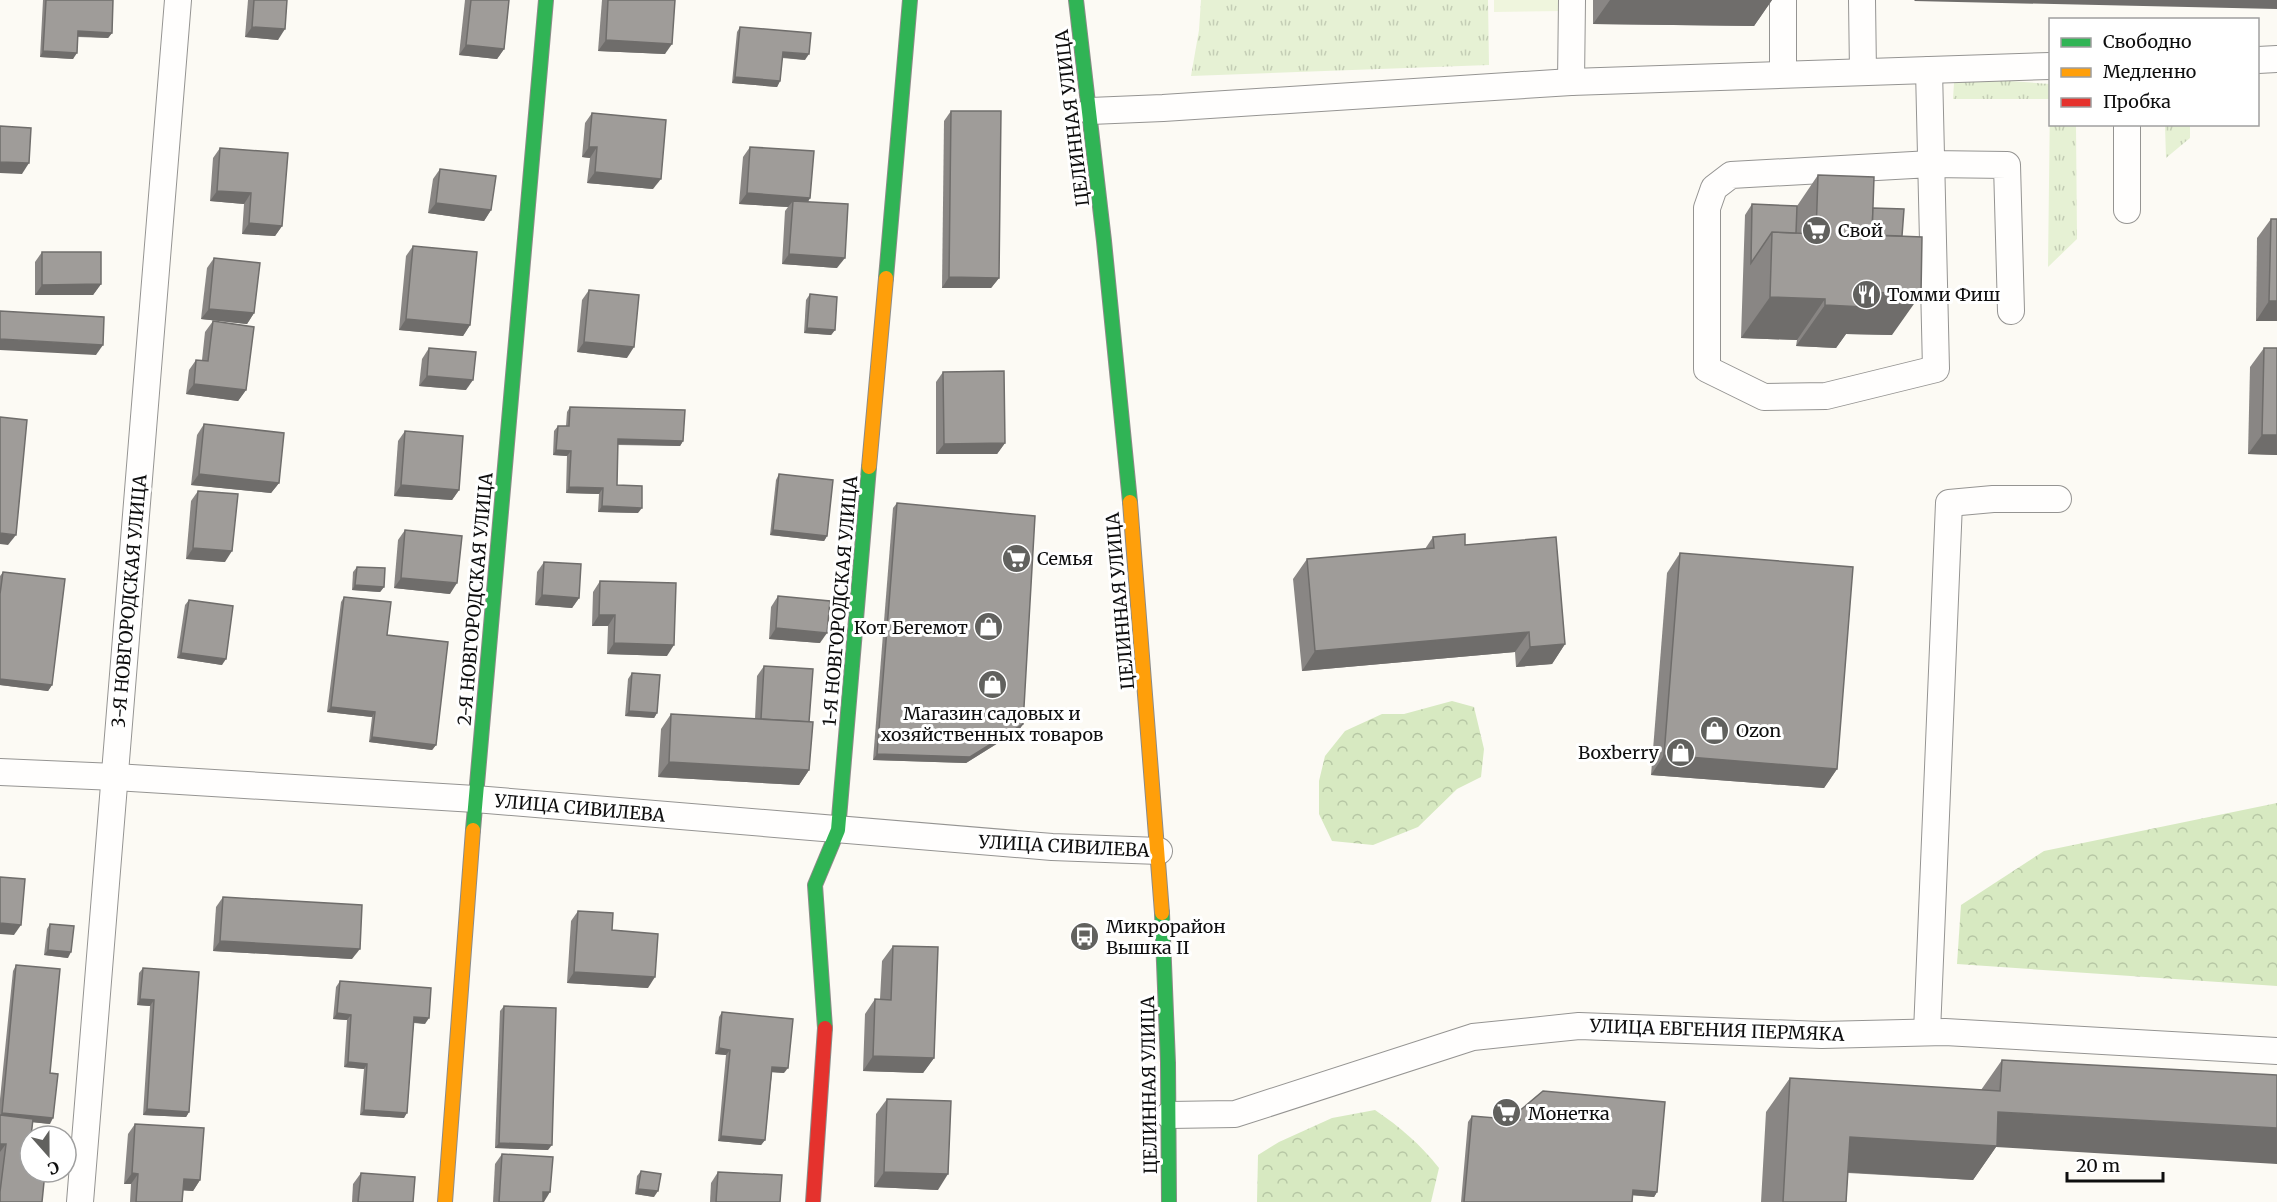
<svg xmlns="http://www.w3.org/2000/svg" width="2277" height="1202" font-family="Merriweather,serif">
<defs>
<pattern id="grass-tufts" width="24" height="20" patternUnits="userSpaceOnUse" patternTransform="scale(1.5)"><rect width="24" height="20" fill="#e6f1d4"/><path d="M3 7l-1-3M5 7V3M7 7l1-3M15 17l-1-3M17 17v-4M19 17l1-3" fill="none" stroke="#c4cdb5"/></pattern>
<pattern id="forest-crowns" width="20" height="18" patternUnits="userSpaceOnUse" patternTransform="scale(1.5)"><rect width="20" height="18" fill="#d7e9c1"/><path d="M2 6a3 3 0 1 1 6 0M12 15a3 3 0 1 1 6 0" fill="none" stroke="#b7c7a5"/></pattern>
</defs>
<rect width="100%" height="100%" fill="#fcfaf4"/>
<g fill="url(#grass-tufts)">
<path d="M1201,0H1488L1489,65L1191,76L1199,30Z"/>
<path d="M1970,78L2050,84V124L2076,125L2077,239L2048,267L2050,99H1953L1954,83Z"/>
<path d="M2165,125H2190V138L2166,158Z"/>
</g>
<g fill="url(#forest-crowns)">
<path d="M1452,701L1474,707L1484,749L1481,777L1457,789L1418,827L1373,845L1332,841L1319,814V781L1325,756L1345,731L1382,714H1404Z"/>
<path d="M2277,803V986L1957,964L1961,905L2044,851Z"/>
<path d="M1375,1110C1400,1127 1420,1144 1439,1168L1431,1202H1257L1258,1155L1279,1142L1332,1118Z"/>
</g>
<path fill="#eff5dd" d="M1494,0H1563V11L1494,12Z"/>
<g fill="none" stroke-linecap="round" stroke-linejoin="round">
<defs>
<g id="street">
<path d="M1783,0V73"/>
<path d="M1862,0L1863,72"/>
<path d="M2258,60L2277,59"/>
<path d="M1929,70L1936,369L1826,396L1764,397L1707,369V208L1714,188L1731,175L1931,164L2007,165L2011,311"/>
<path d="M1571,82L1572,0"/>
<path d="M1090,111L1163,108L1571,82L2050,66"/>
<path d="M2127,210V124"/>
<path d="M0,772L115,777L475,799L1052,847L1159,851"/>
<path d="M1927,1032L1949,503L1993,499H2058"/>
<path d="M1169,1115L1235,1114L1473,1037L1579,1026L1822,1035L1945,1032L2277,1051"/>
<path d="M80,1202L178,0"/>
</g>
<g id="fast">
<path d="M1076,0L1104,241L1130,502"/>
<path d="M886,278L910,0"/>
<path d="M473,830L546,0"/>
<path d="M1162,913L1168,1063L1169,1202"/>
<path d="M825,1028L815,885L838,830L869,467"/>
</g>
<g id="slow">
<path d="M869,467L886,278"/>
<path d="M1130,502L1162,913"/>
<path d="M445,1202L473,830"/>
</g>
<path id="jam" d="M813,1202L825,1028"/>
</defs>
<use href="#street" stroke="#959492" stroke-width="28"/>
<use href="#fast" stroke="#8c8b88" stroke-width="16"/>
<use href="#slow" stroke="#8c8b88" stroke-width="16"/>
<use href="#jam" stroke="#8c8b88" stroke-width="16"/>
<use href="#street" stroke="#fffefd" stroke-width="26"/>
<use href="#fast" stroke="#30b455" stroke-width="14"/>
<use href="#slow" stroke="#ff9f0a" stroke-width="14"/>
<use href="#jam" stroke="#e5322d" stroke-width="14"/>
</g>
<g fill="#898684">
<path d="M43,0H113L112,33L108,38L78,37L73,59L40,57Z"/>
<path d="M248,0H287L278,40L245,37Z"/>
<path d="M465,0H509L504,49L497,59L459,55Z"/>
<path d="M602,0H675L665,54L598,51Z"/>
<path d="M1593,0H1772L1754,26L1593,24Z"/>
<path d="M740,27L805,60L782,58L780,81L777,87L732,83L737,32Z"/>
<path d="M951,111L999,278L991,288H942L944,121Z"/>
<path d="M592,113L653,189L587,183L590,158L582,157L585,123Z"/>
<path d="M750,147L810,198L808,202L837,268L782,264L785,211L788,207L739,204L743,157Z"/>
<path d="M220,148L282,226L275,236L242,234L244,204L210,201L213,158Z"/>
<path d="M440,169L491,210L484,221L428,213L433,179Z"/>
<path d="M1818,175L1873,208L1892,335L1846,334L1836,348L1796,346L1797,340L1741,338L1745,215L1752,204L1797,206Z"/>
<path d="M2271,219H2277V321H2256L2257,238Z"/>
<path d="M413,246L470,325L463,336L399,330L406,256Z"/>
<path d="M42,252L101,284L93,295H35V262Z"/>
<path d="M214,258L254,313L247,324L201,319L207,268Z"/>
<path d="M589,290L627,358L577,352L582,300Z"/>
<path d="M810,294L835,330L831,335L804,333L806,300Z"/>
<path d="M213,321L246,390L238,401L186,394L189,370L196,360H202L205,332Z"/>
<path d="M429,348L466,390L419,386L422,359Z"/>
<path d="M2264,348L2277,455L2248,454L2250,367Z"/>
<path d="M943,372L1005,443L997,454H936V382Z"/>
<path d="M570,407L683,441L680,446L618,445L617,485L638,513L598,512L599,494L566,493L567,456L553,455L554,431L558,426H566L567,412Z"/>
<path d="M204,424L279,483L271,493L191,485L197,435Z"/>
<path d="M405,431L459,490L452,500L394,496L398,441Z"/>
<path d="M779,474L827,536L824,541L770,535L776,480Z"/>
<path d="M198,491L225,562L186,559L191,501Z"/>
<path d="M897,503L1023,724L1019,730L966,763L873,760L893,508Z"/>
<path d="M405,530L450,594L394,588L398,540Z"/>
<path d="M1433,537L1465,545L1565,644L1552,664L1516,667L1515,652L1302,671L1293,579L1307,559L1425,549Z"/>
<path d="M1680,553L1837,769L1824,788L1651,775L1667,573Z"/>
<path d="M544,562L579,598L572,608L535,605L537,572Z"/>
<path d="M357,567L384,587L380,592L352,590L353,572Z"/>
<path d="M3,572L52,685L48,691L0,685V576Z"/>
<path d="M600,581L667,656L607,654L608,626H592L593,592Z"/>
<path d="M778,596L820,643L769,639L771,607Z"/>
<path d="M344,597L387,635L436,745L432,750L369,742L372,717L327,712L341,602Z"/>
<path d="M189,600L222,665L177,658L185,605Z"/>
<path d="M764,666L809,722V770L799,785L658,777L661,729L671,714L755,719L757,676Z"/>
<path d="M632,673L657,713L654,718L625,716L628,679Z"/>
<path d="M223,897L352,959L213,951L216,907Z"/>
<path d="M578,911L648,988L567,983L571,921Z"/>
<path d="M50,924L68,958L44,955L47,929Z"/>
<path d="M893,946L934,1058L923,1073L863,1071L865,1014L875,999H880L882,961Z"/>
<path d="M16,965L50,1073V1124L33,1122L29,1151L0,1202V1099L13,971Z"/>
<path d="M143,968L199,972L189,1112L186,1117L143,1115L150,1006L137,1005L139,973Z"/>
<path d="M340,981L425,1024L414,1023L404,1118L360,1115L364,1069L344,1067L347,1020L333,1019L336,987Z"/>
<path d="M504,1006L548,1150L495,1148L500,1011Z"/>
<path d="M722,1012L784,1073L772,1072L765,1140L761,1145L718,1141L726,1055L715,1054L719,1017Z"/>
<path d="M2002,1060L1996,1147L1973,1180L1848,1173L1846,1202H1761L1766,1112L1790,1078L1981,1090Z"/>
<path d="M887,1099L938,1190L874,1187L876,1114Z"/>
<path d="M1517,1113L1657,1192L1654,1197L1633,1195L1632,1202H1461L1468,1122L1472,1116L1514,1120L1513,1118Z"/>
<path d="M135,1124L200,1180L193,1191L183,1190L182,1202H130L131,1184H124L128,1134Z"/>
<path d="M502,1154L544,1202H493L495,1164Z"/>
<path d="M641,1171L654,1197L635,1194L637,1176Z"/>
<path d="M718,1172L780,1202H710L711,1183Z"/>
<path d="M361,1173L413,1202H352L353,1184Z"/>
</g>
<g fill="#6f6d6b">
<path d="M1610,0H1772L1754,26L1593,24Z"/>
<path d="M1915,0H2277V9L1914,1Z"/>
<path d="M252,27L285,29L278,40L245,37Z"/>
<path d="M78,31L112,33L108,38L74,36Z"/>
<path d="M606,40L672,44L665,54L598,51Z"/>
<path d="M466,45L504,49L497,59L459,55Z"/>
<path d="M43,51L77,53L73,59L40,57Z"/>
<path d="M783,52L809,54L805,60L779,57Z"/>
<path d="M735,77L780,81L777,87L732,83Z"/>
<path d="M589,147H597L590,158L582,157Z"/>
<path d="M0,162L29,163L22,174L0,173Z"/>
<path d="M595,172L661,179L653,189L587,183Z"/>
<path d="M217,191L251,193L244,204L210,201Z"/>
<path d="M747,193L810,198L803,209L793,201L788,207L739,204Z"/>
<path d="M436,203L491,210L484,221L428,213Z"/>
<path d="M249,223L282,226L275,236L242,234Z"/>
<path d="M789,254L845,258L837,268L782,264Z"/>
<path d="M949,277L999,278L991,288H942Z"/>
<path d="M101,284L93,295H35L42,285Z"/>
<path d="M1865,292L1921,294L1892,335L1846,334L1836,348L1796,346L1825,305Z"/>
<path d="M1770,297L1825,299L1797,340L1741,338Z"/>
<path d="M2269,301H2277V321H2256Z"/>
<path d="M209,309L254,313L247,324L201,319Z"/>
<path d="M406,319L470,325L463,336L399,330Z"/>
<path d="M807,328L835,330L831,335L804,333Z"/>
<path d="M0,339L103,345L96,355L0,350Z"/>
<path d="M584,342L634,347L627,358L577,352Z"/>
<path d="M427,376L473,380L466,390L419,386Z"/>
<path d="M194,384L246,390L238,401L186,394Z"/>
<path d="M2262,435H2277V455L2248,454Z"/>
<path d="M618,439L683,441L680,446L615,444Z"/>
<path d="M1005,443L997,454H936L944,444Z"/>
<path d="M556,450L571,451L567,456L553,455Z"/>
<path d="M199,474L279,483L271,493L191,485Z"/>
<path d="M401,485L459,490L452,500L394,496Z"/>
<path d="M569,487L603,488L599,494L566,493Z"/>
<path d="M602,506L642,508L638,513L598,512Z"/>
<path d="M773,530L827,536L824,541L770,535Z"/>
<path d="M0,533L16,535L8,545L0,544Z"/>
<path d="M193,548L232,551L225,562L186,559Z"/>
<path d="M401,578L457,583L450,594L394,588Z"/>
<path d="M355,585L384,587L380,592L352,590Z"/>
<path d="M542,595L579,598L572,608L535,605Z"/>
<path d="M599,615H615L608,626H592Z"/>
<path d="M776,628L827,633L820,643L769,639Z"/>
<path d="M1529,632L1515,652L1302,671L1315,651Z"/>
<path d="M614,643L674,645L667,656L607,654Z"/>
<path d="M1565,644L1552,664L1516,667L1530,647Z"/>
<path d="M181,653L226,659L222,665L177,658Z"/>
<path d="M0,679L52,685L48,691L0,685Z"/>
<path d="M331,707L375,712L372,717L327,712Z"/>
<path d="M629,711L657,713L654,718L625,716Z"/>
<path d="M1023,724L1019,730L966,763L873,760L877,754Z"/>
<path d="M372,737L436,745L432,750L369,742Z"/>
<path d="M1664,755L1837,769L1824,788L1651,775Z"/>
<path d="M669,762L809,770L799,785L658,777Z"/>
<path d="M0,923L21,925L14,935L0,934Z"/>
<path d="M220,941L360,949L352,959L213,951Z"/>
<path d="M48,950L71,952L68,958L44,955Z"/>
<path d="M574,972L655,977L648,988L567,983Z"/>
<path d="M140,999L154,1000L150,1006L137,1005Z"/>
<path d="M337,1013L351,1015L347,1020L333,1019Z"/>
<path d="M414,1017L429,1018L425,1024L411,1022Z"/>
<path d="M719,1048L730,1050L726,1055L715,1054Z"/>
<path d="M873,1056L934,1058L923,1073L863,1071Z"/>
<path d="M348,1062L367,1064L364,1069L344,1067Z"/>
<path d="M772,1067L788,1068L784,1073L769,1072Z"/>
<path d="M147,1109L189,1112L186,1117L143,1115Z"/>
<path d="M364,1110L407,1113L404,1118L360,1115Z"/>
<path d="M1998,1112L2277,1128V1164L1996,1147L1973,1180L1826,1171L1850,1137Z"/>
<path d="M2,1113L53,1118L50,1124L0,1119V1116Z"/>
<path d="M721,1136L765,1140L761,1145L718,1141Z"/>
<path d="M499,1143L552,1145L548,1150L495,1148Z"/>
<path d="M0,1144H6L0,1152Z"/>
<path d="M884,1172L948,1174L938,1190L874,1187Z"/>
<path d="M132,1173L138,1174L131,1184H124Z"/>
<path d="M184,1179L200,1180L193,1191L176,1190Z"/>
<path d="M638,1189L658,1191L654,1197L635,1194Z"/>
<path d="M1633,1190L1657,1192L1654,1197L1629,1195Z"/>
<path d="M543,1192H550L544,1202H537Z"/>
</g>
<g fill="#9f9c99" stroke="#6f6d6b" stroke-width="1.5">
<path d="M46,0H113L112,33L78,31L77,53L43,51Z"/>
<path d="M254,0H287L285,29L252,27Z"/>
<path d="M471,0H509L504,49L466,45Z"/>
<path d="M608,0H675L672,44L606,40Z"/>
<path d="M740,27L811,33L809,54L783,52L780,81L735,77Z"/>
<path d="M951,111H1001L999,278L949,277Z"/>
<path d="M592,113L666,120L661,179L595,172L597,147H589Z"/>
<path d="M0,126L31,128L29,163L0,162Z"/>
<path d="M750,147L814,151L810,198L747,193Z"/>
<path d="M220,148L288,153L282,226L249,223L251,193L217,191Z"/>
<path d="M440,169L496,176L491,210L436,203Z"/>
<path d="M1818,175L1874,177L1872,235L1922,237L1921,294L1865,292L1864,307L1825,305V299L1770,297L1772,232L1816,234Z"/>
<path d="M793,201L848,204L845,258L789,254Z"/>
<path d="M1752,204L1797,206L1796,233L1772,232L1751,263Z"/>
<path d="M1873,208L1904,209L1902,236L1872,235Z"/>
<path d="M2271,219H2277V301H2269Z"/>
<path d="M413,246L477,252L470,325L406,319Z"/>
<path d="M42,252H101V284L42,285Z"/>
<path d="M214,258L260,263L254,313L209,309Z"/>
<path d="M589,290L639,295L634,347L584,342Z"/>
<path d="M810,294L837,297L835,330L807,328Z"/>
<path d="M0,311L104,317L103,345L0,339Z"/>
<path d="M213,321L254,327L246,390L194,384L196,360L208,361Z"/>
<path d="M429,348L476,352L473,380L427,376Z"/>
<path d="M2264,348H2277V435H2262Z"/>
<path d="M1004,371L1005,443L944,444L943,372Z"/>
<path d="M570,407L685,410L683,441L618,439L617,485L642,486V508L602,506L603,488L569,487L571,451L556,450L558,426H569Z"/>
<path d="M0,417L27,420L16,535L0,533Z"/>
<path d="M204,424L284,433L279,483L199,474Z"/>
<path d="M405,431L463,436L459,490L401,485Z"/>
<path d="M779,474L833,480L827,536L773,530Z"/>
<path d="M198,491L238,494L232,551L193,548Z"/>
<path d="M897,503L1035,516L1023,724L970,757L877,754Z"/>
<path d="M405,530L462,536L457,583L401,578Z"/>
<path d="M1465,534V545L1556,537L1565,644L1530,647L1529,632L1315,651L1307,559L1434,548L1433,537Z"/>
<path d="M1680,553L1853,567L1837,769L1664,755Z"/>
<path d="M544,562L581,564L579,598L542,595Z"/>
<path d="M357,567L385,568L384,587L355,585Z"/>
<path d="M3,572L65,579L52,685L0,679V594Z"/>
<path d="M600,581L676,583L674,645L614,643L615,615H599Z"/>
<path d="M778,596L830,601L827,633L776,628Z"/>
<path d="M344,597L391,602L387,635L448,642L436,745L372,737L375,712L331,707Z"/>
<path d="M189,600L233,606L226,659L181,653Z"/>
<path d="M764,666L813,669L809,722L761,719Z"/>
<path d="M632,673L660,675L657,713L629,711Z"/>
<path d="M671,714L813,722L809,770L669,762Z"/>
<path d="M0,877L25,879L21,925L0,923Z"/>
<path d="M223,897L362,905L360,949L220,941Z"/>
<path d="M578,911L613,913L612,930L658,934L655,977L574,972Z"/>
<path d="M50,924L74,926L71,952L48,950Z"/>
<path d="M893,946L938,947L934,1058L873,1056L875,999L891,1000Z"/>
<path d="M16,965L60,969L50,1073L58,1074L53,1118L2,1113Z"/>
<path d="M143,968L199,972L189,1112L147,1109L154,1000L140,999Z"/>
<path d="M340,981L431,988L429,1018L414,1017L407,1113L364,1110L367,1064L348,1062L351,1015L337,1013Z"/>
<path d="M504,1006L556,1008L552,1145L499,1143Z"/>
<path d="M722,1012L793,1019L788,1068L772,1067L765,1140L721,1136L730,1050L719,1048Z"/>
<path d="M2002,1060L2277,1075V1128L1998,1112L1997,1146L1850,1137L1846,1202H1783L1790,1078L2000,1091Z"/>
<path d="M1543,1091L1665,1102L1657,1192L1633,1190L1632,1202H1464L1472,1116L1520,1120L1517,1113Z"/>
<path d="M887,1099L951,1101L948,1174L884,1172Z"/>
<path d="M0,1115L33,1119L31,1136H30V1172H45L42,1202H0V1192L6,1144H0Z"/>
<path d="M135,1124L204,1128L200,1180L184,1179L182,1202H136L138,1174L132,1173Z"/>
<path d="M502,1154L553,1157L550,1192H543V1202H499Z"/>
<path d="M641,1171L661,1174L658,1191L638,1189Z"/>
<path d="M718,1172L782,1175L780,1202H716Z"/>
<path d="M361,1173L415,1177L413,1202H358Z"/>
</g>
<defs>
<symbol id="supermarket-disc" viewBox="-11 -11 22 22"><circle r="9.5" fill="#61615e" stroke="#fff"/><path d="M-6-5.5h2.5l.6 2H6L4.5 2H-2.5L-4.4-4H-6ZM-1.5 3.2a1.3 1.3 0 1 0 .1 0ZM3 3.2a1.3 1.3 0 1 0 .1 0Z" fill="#fff"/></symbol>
<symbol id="restaurant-disc" viewBox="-11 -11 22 22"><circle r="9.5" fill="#61615e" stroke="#fff"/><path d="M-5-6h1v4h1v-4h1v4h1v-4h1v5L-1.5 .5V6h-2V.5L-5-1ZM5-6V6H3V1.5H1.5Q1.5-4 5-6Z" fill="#fff"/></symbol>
<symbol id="shop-disc" viewBox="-11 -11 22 22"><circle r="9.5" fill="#61615e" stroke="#fff"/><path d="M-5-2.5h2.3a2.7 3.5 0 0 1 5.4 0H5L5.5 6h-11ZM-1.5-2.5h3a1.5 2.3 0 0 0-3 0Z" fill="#fff"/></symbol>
<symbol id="bus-disc" viewBox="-11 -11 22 22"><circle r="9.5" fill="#61615e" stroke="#fff"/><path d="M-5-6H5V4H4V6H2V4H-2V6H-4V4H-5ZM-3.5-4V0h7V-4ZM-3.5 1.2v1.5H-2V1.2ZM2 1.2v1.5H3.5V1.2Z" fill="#fff"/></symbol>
</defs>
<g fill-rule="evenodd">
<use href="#supermarket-disc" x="1800" y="214" width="33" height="33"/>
<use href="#restaurant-disc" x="1850" y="278" width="33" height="33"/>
<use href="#supermarket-disc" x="1000" y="542" width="33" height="33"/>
<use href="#shop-disc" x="972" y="610" width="33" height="33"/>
<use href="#shop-disc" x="976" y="668" width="33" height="33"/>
<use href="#shop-disc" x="1698" y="714" width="33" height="33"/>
<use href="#shop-disc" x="1664" y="736" width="33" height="33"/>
<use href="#bus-disc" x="1068" y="920" width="33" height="33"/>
<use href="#supermarket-disc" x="1490" y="1096" width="33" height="33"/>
</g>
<g text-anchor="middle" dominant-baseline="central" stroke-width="6" stroke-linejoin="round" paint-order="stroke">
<g font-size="18" fill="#0e0e0e" stroke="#fff">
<text transform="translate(1072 118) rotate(-97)">ЦЕЛИННАЯ УЛИЦА</text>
<text transform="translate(475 599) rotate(-85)">2-Я НОВГОРОДСКАЯ УЛИЦА</text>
<text transform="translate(129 601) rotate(-85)">3-Я НОВГОРОДСКАЯ УЛИЦА</text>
<text transform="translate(840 601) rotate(-85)">1-Я НОВГОРОДСКАЯ УЛИЦА</text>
<text transform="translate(1120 601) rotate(-95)">ЦЕЛИННАЯ УЛИЦА</text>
<text transform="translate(580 808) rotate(5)">УЛИЦА СИВИЛЕВА</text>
<text transform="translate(1064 846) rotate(3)">УЛИЦА СИВИЛЕВА</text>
<text transform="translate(1717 1030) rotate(2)">УЛИЦА ЕВГЕНИЯ ПЕРМЯКА</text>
<text transform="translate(1149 1085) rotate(-91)">ЦЕЛИННАЯ УЛИЦА</text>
</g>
<g font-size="18" fill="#0e0e0e" stroke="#fff" text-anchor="start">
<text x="1838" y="230">Свой</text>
<text x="1887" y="294">Томми Фиш</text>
<text x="1037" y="558">Семья</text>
<text x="968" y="627" text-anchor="end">Кот Бегемот</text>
<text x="992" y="713" text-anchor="middle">Магазин садовых и<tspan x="992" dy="21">хозяйственных товаров</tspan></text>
<text x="1736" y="730">Ozon</text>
<text x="1659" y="752" text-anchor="end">Boxberry</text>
<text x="1106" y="926">Микрорайон<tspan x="1106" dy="21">Вышка II</tspan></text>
<text x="1528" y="1113">Монетка</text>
</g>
</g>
<rect x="2049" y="18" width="210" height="108" fill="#ffffff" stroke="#9f9f9f" stroke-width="1.5"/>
<rect x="2061" y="38" width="30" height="9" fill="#30b455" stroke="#9f9f9f" stroke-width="1.5"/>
<text x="2103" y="48" font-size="18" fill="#0e0e0e">Свободно</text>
<rect x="2061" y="68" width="30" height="9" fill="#ff9f0a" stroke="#9f9f9f" stroke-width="1.5"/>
<text x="2103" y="78" font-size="18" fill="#0e0e0e">Медленно</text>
<rect x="2061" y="98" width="30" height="9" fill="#e5322d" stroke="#9f9f9f" stroke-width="1.5"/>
<text x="2103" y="108" font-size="18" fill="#0e0e0e">Пробка</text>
<g transform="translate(48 1154) rotate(159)"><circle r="28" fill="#ffffff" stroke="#9f9f9f" stroke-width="1.5"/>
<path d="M0-4.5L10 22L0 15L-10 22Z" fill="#61615e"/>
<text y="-9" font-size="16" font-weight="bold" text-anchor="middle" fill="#0e0e0e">С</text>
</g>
<path d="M2067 1172v9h96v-9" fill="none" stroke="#0e0e0e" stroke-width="3"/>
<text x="2076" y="1172" font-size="18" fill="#0e0e0e" stroke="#ffffff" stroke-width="4.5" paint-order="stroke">20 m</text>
</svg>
